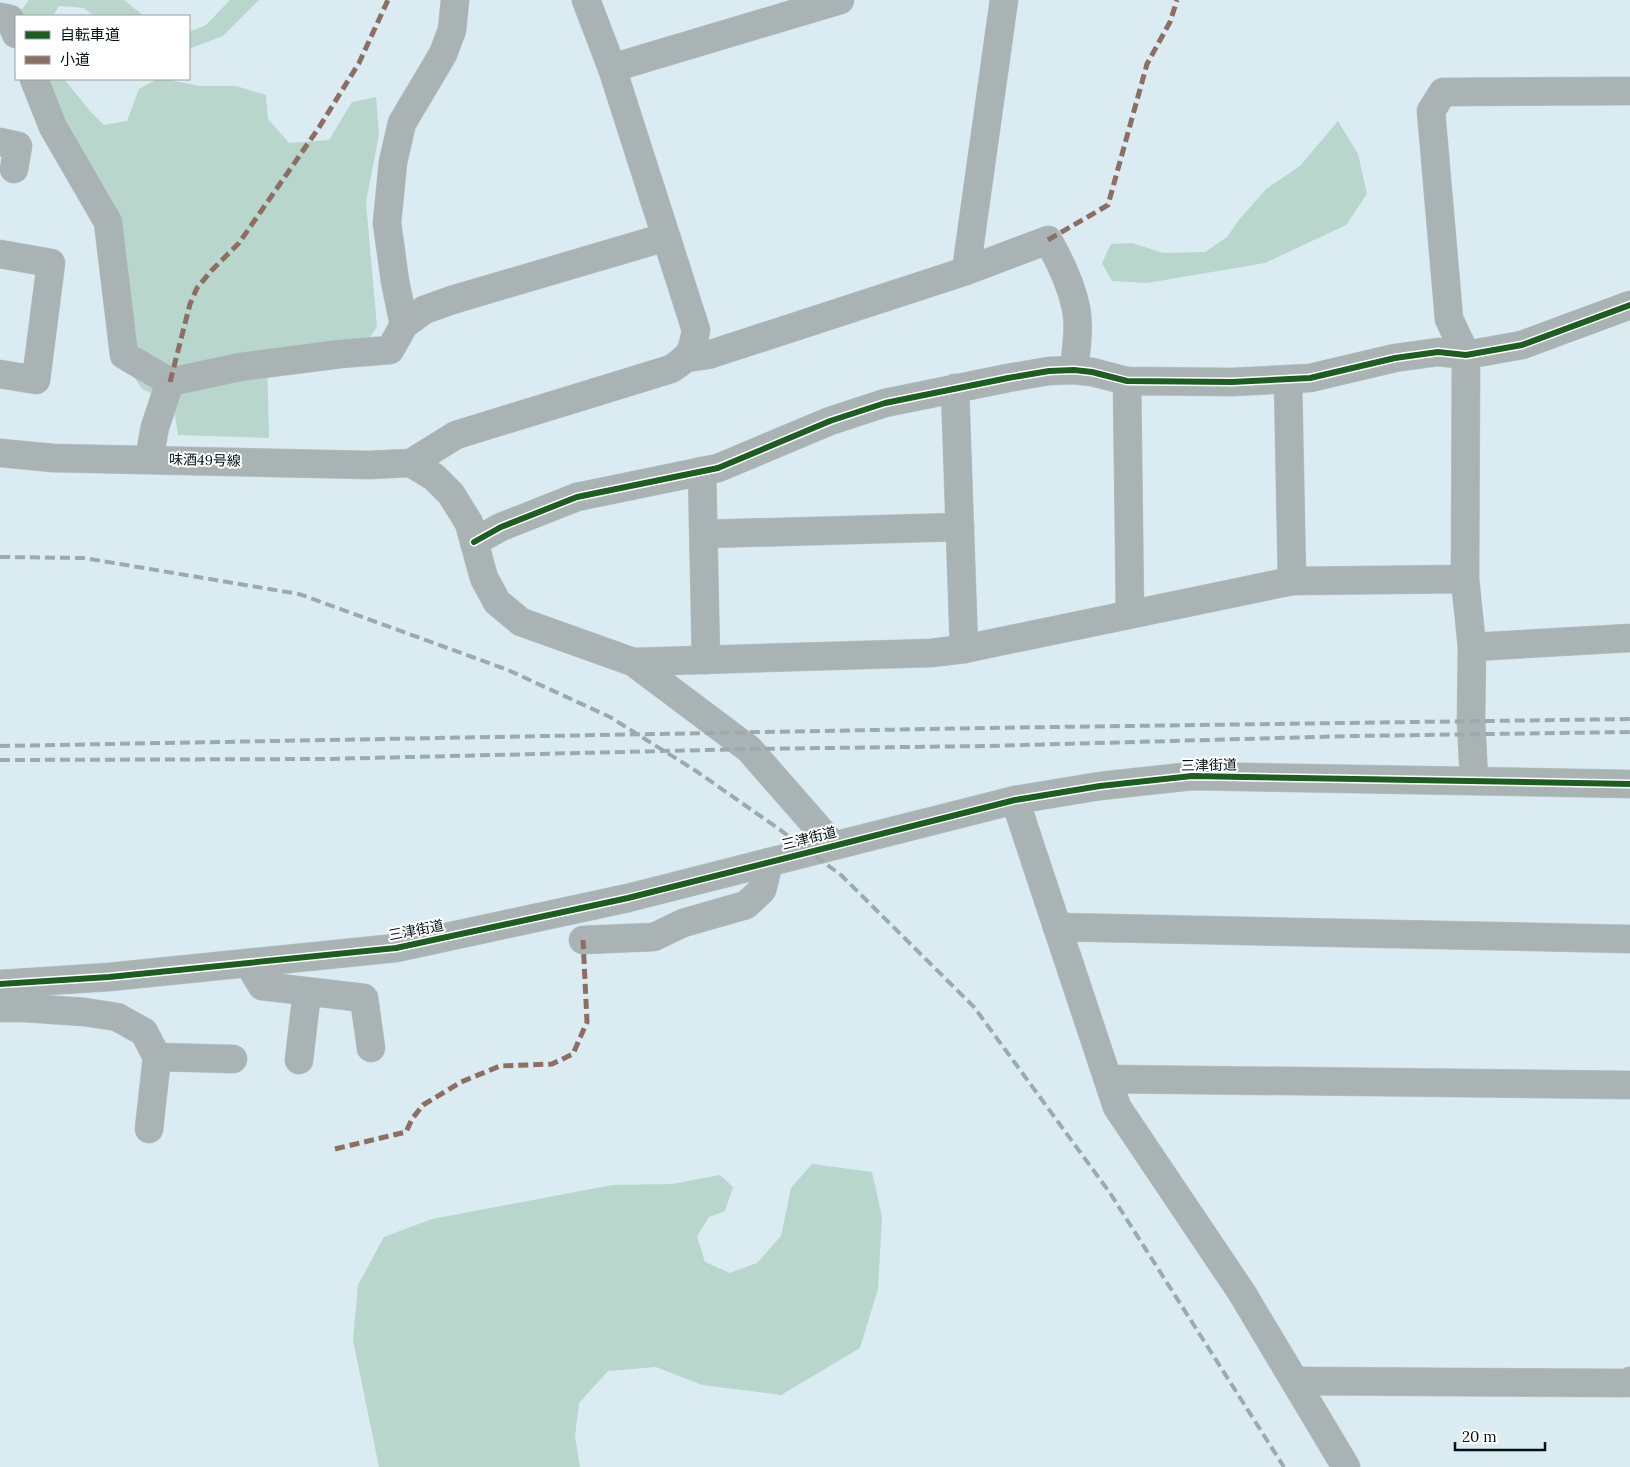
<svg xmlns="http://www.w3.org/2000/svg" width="1630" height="1467" font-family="Lora,'Noto Sans JP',serif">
<rect width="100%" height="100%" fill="#daebf1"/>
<g fill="#b8d6cc">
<path d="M29,0H124L144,16H94L84,8L59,6L53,16H17Z"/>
<path d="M230,0H259L223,36L189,49V32L206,25Z"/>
<path d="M41,79H64L90,111L104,125L127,121L139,89L157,79H164L200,86H236L266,95L268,119L289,143L329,140L352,102L376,97L379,135L366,202L377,327L363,347L267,361L269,438L178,435L173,403L142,389L118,353L108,209Z"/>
<path d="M1338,121L1358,154L1367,194L1346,225L1265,263L1147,283L1112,281L1102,263L1111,244L1132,243L1163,253L1205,252L1227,237L1239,220L1266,189L1300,166Z"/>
<path d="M812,1164L872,1172L882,1217L878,1289L860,1348L781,1395L702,1385L656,1367L608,1371L579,1403L575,1436L580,1467H379L353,1340L358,1285L384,1237L432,1219L612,1185L672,1184L720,1175L733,1187L725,1211L709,1217L697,1236L705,1262L730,1273L757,1263L781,1236L791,1188Z"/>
</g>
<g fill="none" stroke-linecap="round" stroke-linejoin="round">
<defs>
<g id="minor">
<path d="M0,17L10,19L16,34"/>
<path d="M612,68L840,0"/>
<path d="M34,79L53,127L108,222L124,355L170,382L155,427L149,459"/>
<path d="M0,142L18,146L14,169"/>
<path d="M0,254L51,263L36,380L0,374"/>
<path d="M966,271L1004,0"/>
<path d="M404,325L395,281L387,223L393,162L402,123L443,54L452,30L455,0"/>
<path d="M687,358L708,355L966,271L1048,240C1060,261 1071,284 1076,308C1080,327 1076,350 1074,370"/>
<path d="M1288,380L1292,581"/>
<path d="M1127,381L1130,614"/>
<path d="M170,382L240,367L340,354L390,350L404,325L424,310L452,300L666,237"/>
<path d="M955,388L964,649"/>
<path d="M0,453L53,458L369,465L411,463L456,435L671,369C690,356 692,354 696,330L612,68L586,0"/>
<path d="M411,463L434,477L451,494L469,523L484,578L497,602L521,622L633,662L749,749L833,845"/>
<path d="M702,471L706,660"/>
<path d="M704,534L960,527"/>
<path d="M474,542L501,527L577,497L718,468L830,421L885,403L1008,378L1049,371L1074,370L1092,372L1127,381L1232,382L1310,378L1395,358L1438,352L1466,355L1522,345L1630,305"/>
<path d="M1465,579L1466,355L1449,319L1431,111L1443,92L1630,91"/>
<path d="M1472,647L1471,721L1474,780"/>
<path d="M633,662L931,653L964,649L1292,581L1465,579L1472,647L1630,638"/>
<path d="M1015,800L1117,1107L1242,1293L1346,1467"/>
<path d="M1057,927L1630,939"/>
<path d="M583,940L654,937L683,923L746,905L762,890L769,862"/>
<path d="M248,963L262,986L364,998L371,1048"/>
<path d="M0,1008H25L84,1012L117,1017L144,1032L157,1057L149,1129"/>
<path d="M157,1057L233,1059"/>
<path d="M299,1060L307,992"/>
<path d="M1108,1079L1630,1085"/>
<path d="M1295,1381L1627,1383L1630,1381"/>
</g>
<path id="tertiary" d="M0,984L109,977L396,948L628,898L1015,800L1100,786L1192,776L1630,784"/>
</defs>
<use href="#minor" stroke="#b9c7cc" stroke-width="29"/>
<use href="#tertiary" stroke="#b9c7cc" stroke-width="29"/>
<use href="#minor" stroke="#aab3b3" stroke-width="28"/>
<use href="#tertiary" stroke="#aab3b3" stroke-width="28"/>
<g stroke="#9ea9ab" stroke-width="4" stroke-dasharray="10 5" stroke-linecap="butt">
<path d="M0,557L84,558L299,594L508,670L610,717L696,771L779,829L841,875L974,1007L1110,1193L1284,1467"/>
<path d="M0,746L984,728L1630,719"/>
<path d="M0,760L325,759L749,749L988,746L1352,736L1630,732"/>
</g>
<g stroke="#8d6e63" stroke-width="5" stroke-dasharray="10 5" stroke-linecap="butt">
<path d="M1048,240L1108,205L1147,64L1170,22L1177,0"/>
<path d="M170,382L190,304L197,288L211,271L239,243L318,129L359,63L388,0"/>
<path d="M335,1149L406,1132L412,1119L423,1105L461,1082L500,1066L552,1064L573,1054L587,1022L583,940"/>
</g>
<defs>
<g id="cycleway">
<path d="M474,542L501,527L577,497L718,468L830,421L885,403L1008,378L1049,371L1074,370L1092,372L1127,381L1232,382L1310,378L1395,358L1438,352L1466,355L1522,345L1630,305"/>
<path d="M0,984L109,977L396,948L628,898L1015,800L1100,786L1192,776L1630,784"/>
</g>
</defs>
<use href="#cycleway" stroke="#fff" stroke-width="9"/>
<use href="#cycleway" stroke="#1b5e20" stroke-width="6"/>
</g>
<g text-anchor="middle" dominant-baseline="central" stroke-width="4" stroke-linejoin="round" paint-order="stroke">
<g font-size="14" fill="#031015" stroke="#fff">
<text transform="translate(205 460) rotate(1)">味酒49号線</text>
<text transform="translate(1209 765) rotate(-1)">三津街道</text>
<text transform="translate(809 838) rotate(-14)">三津街道</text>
<text transform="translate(416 930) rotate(-11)">三津街道</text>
</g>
</g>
<rect x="15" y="15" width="175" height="65" fill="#ffffff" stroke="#9a9fa1"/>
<rect x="25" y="31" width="25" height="8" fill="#1b5e20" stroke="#9a9fa1"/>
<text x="60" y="40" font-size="15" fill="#031015">自転車道</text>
<rect x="25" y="56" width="25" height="8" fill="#8d6e63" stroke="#9a9fa1"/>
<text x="60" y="65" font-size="15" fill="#031015">小道</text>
<path d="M1455 1442v8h90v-8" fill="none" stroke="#031015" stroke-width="2.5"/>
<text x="1462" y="1442" font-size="15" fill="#031015" stroke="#ffffff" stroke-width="4" paint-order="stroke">20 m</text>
</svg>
